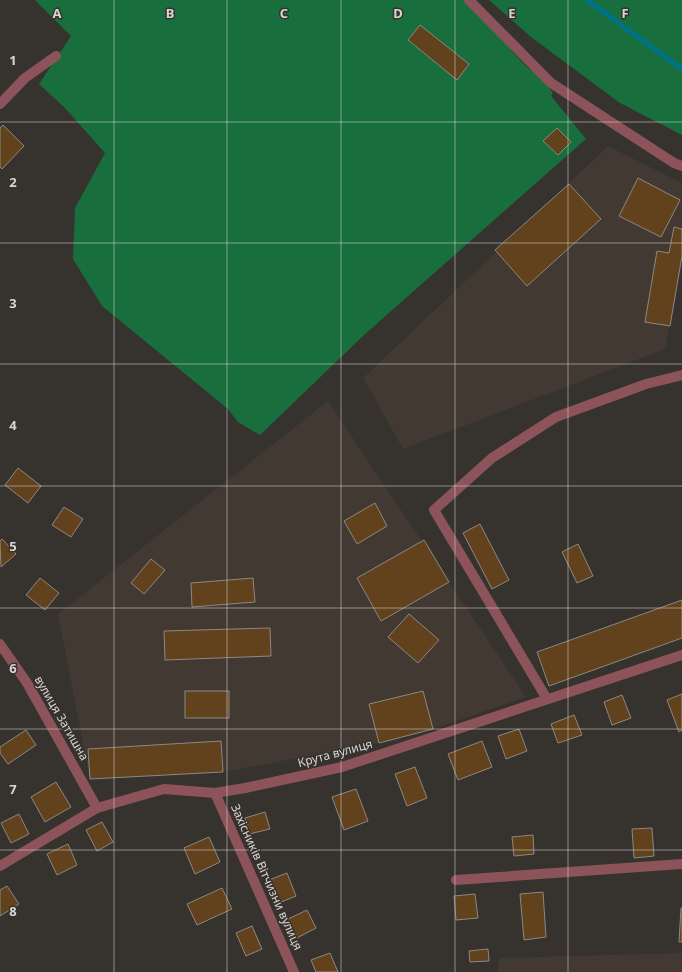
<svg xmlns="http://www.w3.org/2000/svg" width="682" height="972" font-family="'Noto Sans',sans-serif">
<rect width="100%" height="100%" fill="#36322e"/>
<g fill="#423a32">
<path d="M608,146L682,183V257L665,349L403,449L363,378Z"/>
<path d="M328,401L526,697L433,729L379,743L223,772L90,779L58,614Z"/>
<path d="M682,953V972H498L499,958Z"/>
</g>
<g fill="#186f3d">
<path d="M35,0H465L506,37L511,50L527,67L542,78L553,93L551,96L586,139L364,335L260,435L238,422L228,409L102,306L73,259L75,208L105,153L65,108L39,84L71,36Z"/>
<path d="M489,0H682V135L620,103L531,37Z"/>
</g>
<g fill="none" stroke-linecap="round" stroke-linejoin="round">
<path stroke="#007288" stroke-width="5" d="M587,0L682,69"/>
</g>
<g fill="#61421c" stroke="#8c8883">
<path d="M420,25L469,64L457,80L408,40Z"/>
<path d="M3,125L24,146L2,169L0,167V128Z"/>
<path d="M557,128L571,142L558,155L543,141Z"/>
<path d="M638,178L680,200L661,237L619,216Z"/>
<path d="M569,184L601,219L527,286L495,250Z"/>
<path d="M674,227L682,229V256L670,326L645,322L657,251L669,253Z"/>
<path d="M18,468L41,486L28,503L5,485Z"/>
<path d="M375,503L387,526L357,544L344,521Z"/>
<path d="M64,507L83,519L71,537L52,525Z"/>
<path d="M480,524L509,580L492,589L463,533Z"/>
<path d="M2,539L16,554L1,567L0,541Z"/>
<path d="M424,540L449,582L381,621L357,578Z"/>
<path d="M578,544L593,576L577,583L562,552Z"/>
<path d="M151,559L165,570L144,594L131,583Z"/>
<path d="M40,578L59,593L45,610L26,595Z"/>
<path d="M253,578L255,602L192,607L191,583Z"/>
<path d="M682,600V638L549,686L537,652Z"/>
<path d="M409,614L439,640L418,663L388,637Z"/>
<path d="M270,628L271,656L165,660L164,631Z"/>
<rect x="185" y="691" width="44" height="27"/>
<path d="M423,691L433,729L379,743L369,704Z"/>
<path d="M682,694V730L679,732L667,700Z"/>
<path d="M622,695L631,718L612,725L604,702Z"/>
<path d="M574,715L582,735L558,743L551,724Z"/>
<path d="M519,729L527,751L506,759L498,736Z"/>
<path d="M26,730L36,745L8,764L0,753V747Z"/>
<path d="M221,741L223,772L90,779L88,749Z"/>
<path d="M482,741L492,767L458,780L448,754Z"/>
<path d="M415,767L427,798L407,806L395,774Z"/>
<path d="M56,782L71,807L45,822L31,797Z"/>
<path d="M356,789L368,821L344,830L332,797Z"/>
<path d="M265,812L270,829L249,834L245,818Z"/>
<path d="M19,814L29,834L11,843L1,823Z"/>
<path d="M102,822L113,842L97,851L86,830Z"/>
<path d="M652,828L654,856L634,858L632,829Z"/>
<path d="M533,835L534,854L514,856L512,837Z"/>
<path d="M209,837L220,862L195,874L184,848Z"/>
<path d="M68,844L77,865L57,875L47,854Z"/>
<path d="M287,873L296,896L279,903L269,880Z"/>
<path d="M7,886L19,904L0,916V890Z"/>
<path d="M222,888L232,909L197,925L187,904Z"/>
<path d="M543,892L546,937L524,940L520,894Z"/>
<path d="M475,894L478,918L456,920L454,896Z"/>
<path d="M681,908H682V942H679Z"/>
<path d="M307,910L316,928L295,939L286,920Z"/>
<path d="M252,926L262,949L246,956L236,933Z"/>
<path d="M488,949L489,961L470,962L469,951Z"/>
<path d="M330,953L338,972H316L311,960Z"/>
</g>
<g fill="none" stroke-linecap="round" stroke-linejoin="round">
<g stroke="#8d535a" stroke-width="10">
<path d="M469,0L551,83L674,163L682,166"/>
<path d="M0,104L25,78L56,56"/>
<path d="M0,644L27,683L97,808"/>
<path d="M547,699L434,510L492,458L556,417L646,384L682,375"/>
<path d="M215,793L294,972"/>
<path d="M0,866L97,808L164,789L215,793L245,788L342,767L682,655"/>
<path d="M456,880L682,864"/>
</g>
</g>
<path fill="none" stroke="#d8d5d3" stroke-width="1" stroke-opacity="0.55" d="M114,0V972M227,0V972M341,0V972M455,0V972M568,0V972M0,122H682M0,243H682M0,364H682M0,486H682M0,608H682M0,729H682M0,850H682"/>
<g text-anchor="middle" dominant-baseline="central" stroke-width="3" stroke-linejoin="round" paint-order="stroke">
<g font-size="12" fill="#d8d5d3" stroke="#36322e">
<text transform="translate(62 718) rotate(60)">вулиця Затишна</text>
<text transform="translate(335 753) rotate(-15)">Крута вулиця</text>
<text transform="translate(267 877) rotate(66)">Захісників Вітчизни вулиця</text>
</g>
</g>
<g font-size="13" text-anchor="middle" font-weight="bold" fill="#d8d5d3" stroke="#36322e" stroke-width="3" stroke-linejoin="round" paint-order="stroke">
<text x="57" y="18">A</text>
<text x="170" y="18">B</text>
<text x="284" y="18">C</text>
<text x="398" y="18">D</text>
<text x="512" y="18">E</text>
<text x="625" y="18">F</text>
<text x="13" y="65">1</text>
<text x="13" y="187">2</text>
<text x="13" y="308">3</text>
<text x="13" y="430">4</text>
<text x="13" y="551">5</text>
<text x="13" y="673">6</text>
<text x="13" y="794">7</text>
<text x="13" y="916">8</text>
</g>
</svg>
